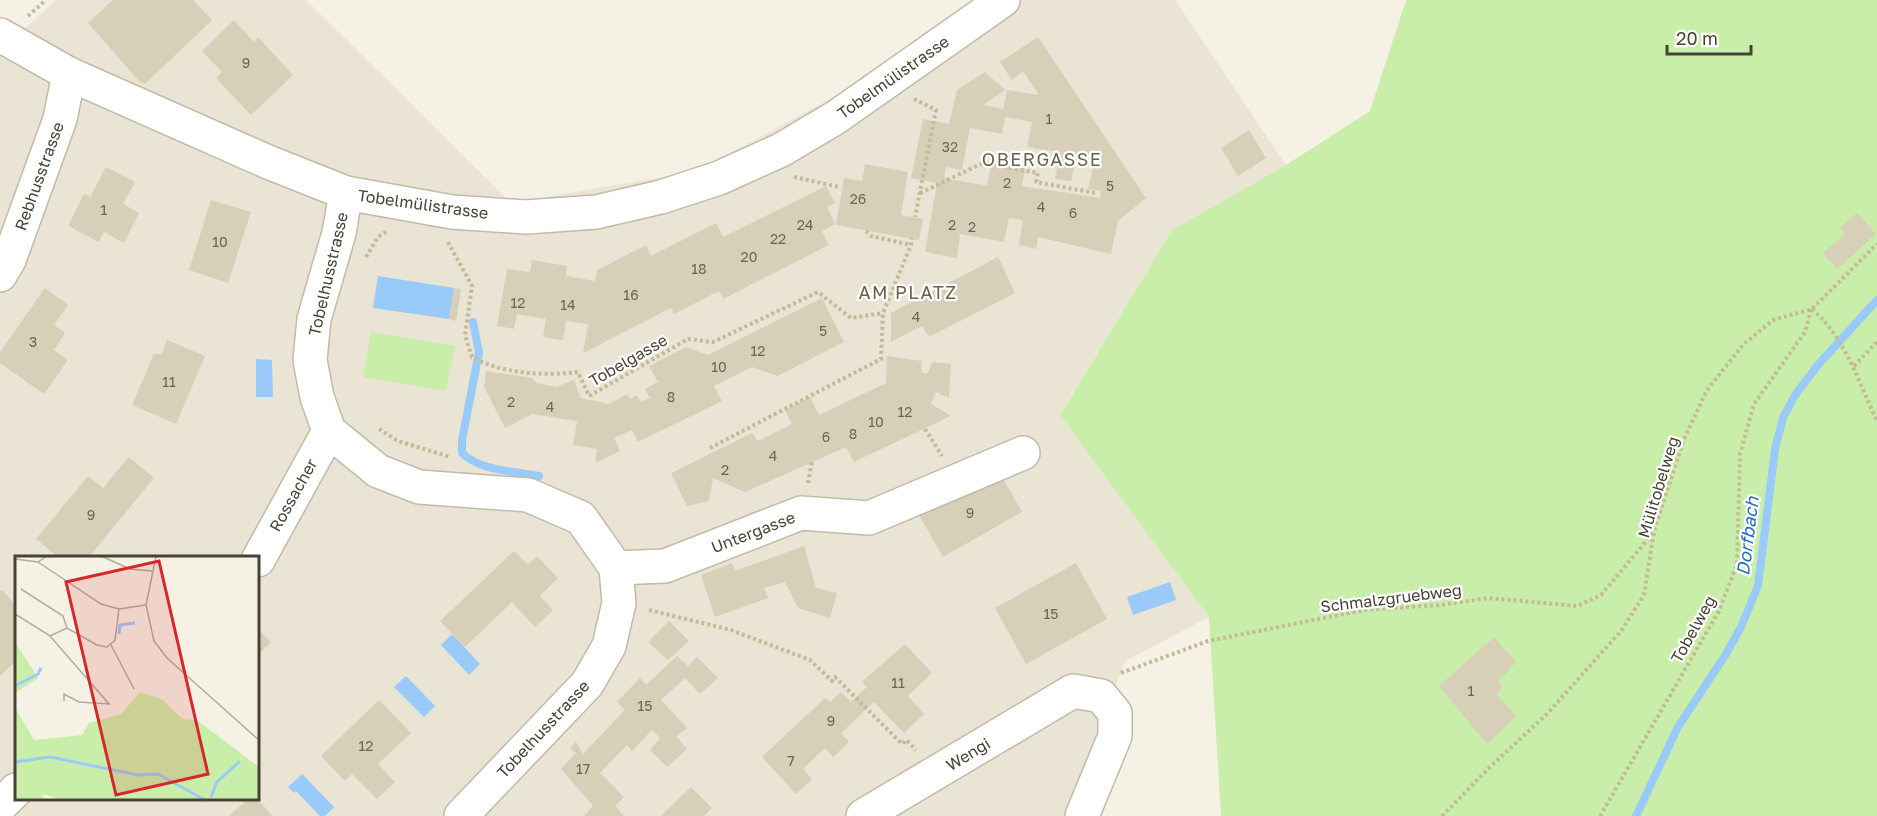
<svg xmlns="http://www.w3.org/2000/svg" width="1877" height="816" font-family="'Golos Text',sans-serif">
<rect width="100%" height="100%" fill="#f5f2e5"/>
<path fill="#e9e4d3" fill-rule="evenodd" d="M56,0H306L511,203L697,171L865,80L977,0H1175L1286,165L1172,230L1060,414L1209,617L1125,661L1067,816H0V51ZM16,558H258V800H16Z"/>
<g fill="#c9eea9">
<path d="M1406,0H1877V816H1221L1209,617L1060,415L1172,230L1286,165L1370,111Z"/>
<path d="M371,332L455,346L446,391L363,377Z"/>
</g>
<g fill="#9acaf9">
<path d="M378,276L454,288L449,319L373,308Z"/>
<path d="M256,359L272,360L273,397H256Z"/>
<path d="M1170,582L1176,600L1133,615L1127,597Z"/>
<path d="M452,634L480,664L469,675L441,645Z"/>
<path d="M406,676L435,706L424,717L394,687Z"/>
<path d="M302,774L334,807L325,816H320L296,791L294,793L288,787Z"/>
</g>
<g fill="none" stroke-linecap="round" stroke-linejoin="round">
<g stroke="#9acaf9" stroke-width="8">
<path d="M473,322L479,352L462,440V453C480,471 514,471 539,476"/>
<path d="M1636,816L1678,727L1726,654L1741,627L1758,586L1775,449L1783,418L1795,395L1818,365L1877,300"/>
</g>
</g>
<g fill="#d8cfb9" fill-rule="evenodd">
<path d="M113,0H193L212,20L145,84L140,82L88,23Z"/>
<path d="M234,20L254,42L258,37L293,75L251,115L216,78L222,72L202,51Z"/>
<path d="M1038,37L1146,198L1118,221L1111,254L1038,237L1036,249L1019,245L1023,220L1009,218L1004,242L960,234L957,258L925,252L937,183L911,178L923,119L949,124L957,90L985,72L1005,90L983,105L1003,109L1007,90L1039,95L1023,71L1012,80L1000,62ZM1005,117L1032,122L1027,147L1060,152L1055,179L1071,181L1075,163L1093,167L1088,189L1101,191L1100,198L1022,186L1026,165L992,159L987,186L944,178L946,167L962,170L970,128L1002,134Z"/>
<path d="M1249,130L1266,158L1238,176L1221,148Z"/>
<path d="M865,164L908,172L901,215L923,219L919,240L836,225L844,178L862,181Z"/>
<path d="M106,167L135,182L123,204L139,213L124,243L104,232L99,242L68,226L84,194L90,197Z"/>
<path d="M826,186L835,203L827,207L835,224L822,231L829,245L723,299L719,291L674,314L671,308L583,353L588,324L566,321L563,340L543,337L546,319L517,314L514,329L497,326L507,269L530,272L532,260L567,266L566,276L595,281L597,270L646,245L651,256L716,223L723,237Z"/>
<path d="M211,200L251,212L228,283L189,270Z"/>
<path d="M1857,213L1876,234L1837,269L1823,253L1845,234L1840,228Z"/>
<path d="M998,257L1015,293L929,337L922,326L891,342V313Z"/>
<path d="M45,288L68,305L54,325L65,333L54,350L68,360L44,394L0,363V352Z"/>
<path d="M454,288L461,289L456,321L449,319Z"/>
<path d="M822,298L844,342L777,376L752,367L714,386L722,401L638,442L632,430L614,438L620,451L595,463L597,449L573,445L577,421L532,414L505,428L484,387L486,371L532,378L536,383L556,387L574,380L581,398L609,404L627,394L630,399L637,395L641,402L650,398L645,389L658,382L649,366L686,347L708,355Z"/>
<path d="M167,340L205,356L176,424L132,405L154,354H162Z"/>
<path d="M887,356L922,361L921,372L927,374L933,362L951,364L949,398L936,392L931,404L951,416L854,462L846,447L745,492L713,478L709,501L687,506L671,473L752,433L758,441L792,424L785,410L810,397L819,415L886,383Z"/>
<path d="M129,457L154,478L88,558H59L36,539L88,476L103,488Z"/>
<path d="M997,468L1022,512L943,557L918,513Z"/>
<path d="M804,546L816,588L837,593L830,618L798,608L785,582L764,588L768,598L715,617L701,575L732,563L735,571Z"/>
<path d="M514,551L528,565L537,556L558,578L540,596L553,610L535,627L512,602L465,647L440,621Z"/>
<path d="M1076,563L1107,619L1026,664L995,608Z"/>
<path d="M2,590L16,606V661L0,676V591Z"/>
<path d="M669,621L689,641L668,660L648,642Z"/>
<path d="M258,629L271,642L258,655Z"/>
<path d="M1494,637L1516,662L1498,681L1503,687L1496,694L1517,716L1487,744L1439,686Z"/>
<path d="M905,644L932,673L908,696L924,714L904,733L874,702L841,733L849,742L833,757L825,748L803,769L812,779L796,794L762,757L825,698L830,702L841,692L851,702L867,687L862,682Z"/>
<path d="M677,656L688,666L697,657L718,678L700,694L685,678L661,700L687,728L676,736L687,749L667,767L650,750L660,738L652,730L632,751L627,745L600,773L624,797L615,806L624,816H584L593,806L561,769L576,753L570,748L576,742L583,754L625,710L617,702L640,678L646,685Z"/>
<path d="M379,700L411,733L378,764L395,782L377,799L352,774L345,781L321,756Z"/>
<path d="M691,787L712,808L704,816H661Z"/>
<path d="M247,800H258L273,816H229Z"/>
</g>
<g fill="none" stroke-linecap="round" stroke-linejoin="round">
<defs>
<g id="minor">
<path d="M0,35L69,74L268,162L346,193L452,212L526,217L596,212L661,197L719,178L781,150L835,118L1003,0"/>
<path d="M346,193L339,233L314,319L310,360L317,397L329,431L378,471L419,487L528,495L581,518L616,568L619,603L609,646L587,684L461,816"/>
<path d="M0,275L9,260L60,119L69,74"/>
<path d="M258,560L329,431"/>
<path d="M616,568L665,566L801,513L869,518L1023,453"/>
<path d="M0,806L16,790"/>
<path d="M863,816L1073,691L1101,696L1115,713V736L1082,816"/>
</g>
</defs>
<use href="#minor" stroke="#c1bba7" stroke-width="36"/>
<g stroke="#c5b996" stroke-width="4" stroke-dasharray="3 3" stroke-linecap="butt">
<path d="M28,16L46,0"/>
<path d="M914,99L936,110L915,217"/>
<path d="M794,177L839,187"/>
<path d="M920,193L983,163L1038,173L1036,182L1095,193"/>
<path d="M866,231L871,236L911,245"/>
<path d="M448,242L472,286L465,335L472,357C502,374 544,376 578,372L589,396L688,339L713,342L818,292L851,318L883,313"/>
<path d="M366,257L378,237L387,231"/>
<path d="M1812,309C1846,339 1858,381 1877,421"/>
<path d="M1854,366L1877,342"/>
<path d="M379,429L398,441L450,457"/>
<path d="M925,429L942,456"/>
<path d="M710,448L881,359L883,313L911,245L912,238"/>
<path d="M808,483L812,461"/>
<path d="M649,610L731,630L810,660L832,681L835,677L902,744L906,740L916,750"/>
<path d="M1121,673L1208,641L1364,610L1441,605L1488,598L1577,606L1601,595L1654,532"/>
<path d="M1442,816L1492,765L1547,714L1621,631L1644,595L1654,531L1684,439L1707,390L1743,345L1773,320L1812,309L1877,244"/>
<path d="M1600,816L1719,611L1737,564L1740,454L1754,404L1805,332L1811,309"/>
</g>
<use href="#minor" stroke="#fff" stroke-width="33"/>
</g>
<g text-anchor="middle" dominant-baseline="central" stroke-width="4.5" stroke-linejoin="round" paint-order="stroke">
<g font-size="14" fill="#6c6555">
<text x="246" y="62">9</text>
<text x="1049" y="118">1</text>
<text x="950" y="146">32</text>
<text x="1007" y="182">2</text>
<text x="1110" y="185">5</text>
<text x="858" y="198">26</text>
<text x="1041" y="206">4</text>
<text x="104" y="209">1</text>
<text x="1073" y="212">6</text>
<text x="805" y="224">24</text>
<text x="952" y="224">2</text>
<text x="972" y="226">2</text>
<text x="778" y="238">22</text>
<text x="220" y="241">10</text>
<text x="749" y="256">20</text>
<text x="699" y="268">18</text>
<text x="631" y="294">16</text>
<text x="518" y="302">12</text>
<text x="568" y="304">14</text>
<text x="916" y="316">4</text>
<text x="823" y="330">5</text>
<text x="33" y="341">3</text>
<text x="758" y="350">12</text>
<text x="719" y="366">10</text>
<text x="169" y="381">11</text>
<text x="671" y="396">8</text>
<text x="511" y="401">2</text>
<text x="550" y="406">4</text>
<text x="905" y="411">12</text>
<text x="876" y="421">10</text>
<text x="853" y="433">8</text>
<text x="826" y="436">6</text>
<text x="773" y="455">4</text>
<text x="725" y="469">2</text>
<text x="970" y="512">9</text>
<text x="91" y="514">9</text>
<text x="1051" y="613">15</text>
<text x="898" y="682">11</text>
<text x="1471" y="690">1</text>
<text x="645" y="705">15</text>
<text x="831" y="720">9</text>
<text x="366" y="745">12</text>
<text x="791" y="760">7</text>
<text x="583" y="768">17</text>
</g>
<g font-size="16" fill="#484234" stroke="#fff">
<text transform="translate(893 77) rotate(-35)">Tobelmülistrasse</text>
<text transform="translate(39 176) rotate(-70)">Rebhusstrasse</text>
<text transform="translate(423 204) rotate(8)">Tobelmülistrasse</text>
<text transform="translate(328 274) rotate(-77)">Tobelhusstrasse</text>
<text transform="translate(628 360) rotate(-30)">Tobelgasse</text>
<text transform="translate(1658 487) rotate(-73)">Mülitobelweg</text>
<text transform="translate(293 495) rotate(-61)">Rossacher</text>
<text transform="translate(753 532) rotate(-21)">Untergasse</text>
<text transform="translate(1391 598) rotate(-7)">Schmalzgruebweg</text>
<text transform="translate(1693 629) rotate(-61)">Tobelweg</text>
<text transform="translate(543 729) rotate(-47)">Tobelhusstrasse</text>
<text transform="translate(968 754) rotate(-31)">Wengi</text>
</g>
<g font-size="18" letter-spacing="1.5" fill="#6c624a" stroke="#fff">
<text x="1042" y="159">OBERGASSE</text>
<text x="908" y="292">AM PLATZ</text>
</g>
<g font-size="18" font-style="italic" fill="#206fc1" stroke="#fff">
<text transform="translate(1747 536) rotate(-83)">Dorfbach</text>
</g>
</g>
<g transform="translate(15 556)">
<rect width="244" height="244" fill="#f5f2e5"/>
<path d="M0,86L23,122L0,137ZM125,136L148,144L167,163L182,164L244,211V244H46L29,238L27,244H0V151L19,184L67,179L74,167L106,158Z" fill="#c9eea9"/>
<path fill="none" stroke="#9acaf9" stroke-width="3" d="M104,78L105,69L120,67M0,130L23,118L26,112M0,206L35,201L123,219L143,218L190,244M196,241L202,226L225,205"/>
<path fill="none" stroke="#b0ac9e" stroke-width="1.5" d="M86,0L115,13L137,15M141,0L131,49L139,85L152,102L245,185M0,3L23,6L32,0M23,6L86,48L104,53M6,33L48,60L52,72M0,58L35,80L52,72L82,89L92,91L100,84L104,53L131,49M35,80L94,148L64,146L49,138V145M96,89L119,133"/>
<path fill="#d62828" fill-opacity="0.15" stroke="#d62828" stroke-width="3" d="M144,5L193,218L101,239L51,26Z"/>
<rect width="244" height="244" fill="none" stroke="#484234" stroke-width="3"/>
</g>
<path d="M1667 45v9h84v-9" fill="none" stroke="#484234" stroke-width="3"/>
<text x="1676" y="45" font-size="18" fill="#484234" stroke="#ffffff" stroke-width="4.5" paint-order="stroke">20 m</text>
</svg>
